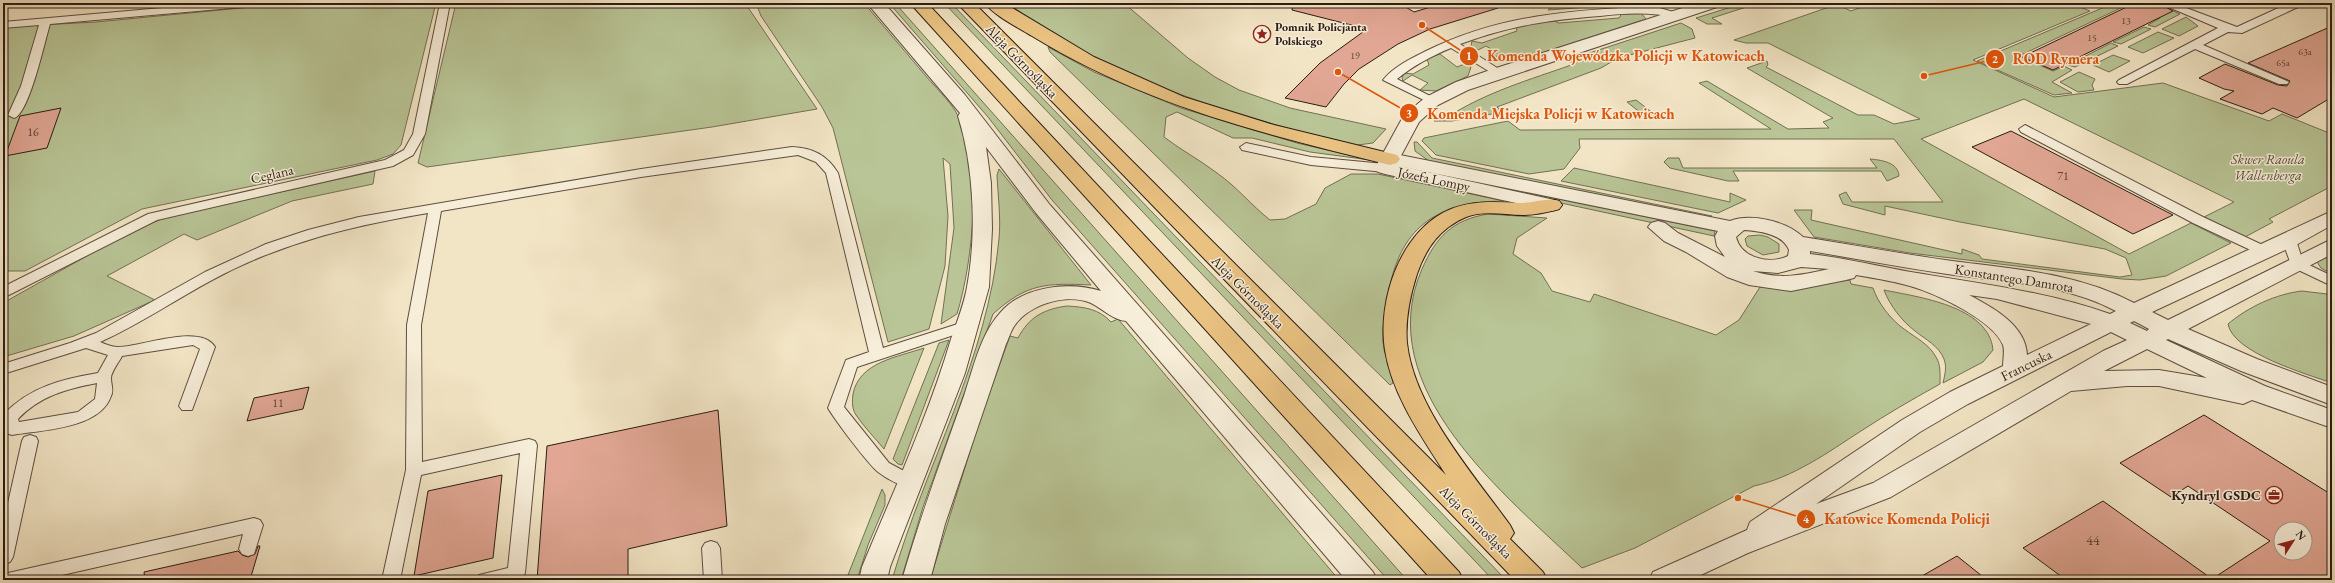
<svg xmlns="http://www.w3.org/2000/svg" width="2335" height="583" font-family="'EB Garamond',serif">
<rect width="100%" height="100%" fill="#f2e5c5"/>
<filter id="stains"><feTurbulence type="fractalNoise" baseFrequency=".005" numOctaves="4"/><feColorMatrix values="0 0 0 0 .2 0 0 0 0 .09 0 0 0 0 .02 0 0 0 .5 -.17"/></filter>
<radialGradient id="worn" r=".72"><stop offset=".6" stop-color="#630" stop-opacity="0"/><stop offset="1" stop-color="#630" stop-opacity=".3"/></radialGradient>
<g fill="#b9c596" stroke="#727054">
<path d="M293,3H436L401,145L393,154L377,160L142,209L25,271H3V27L96,22Z"/>
<path d="M456,3H745L817,109L712,127L427,167L418,163Z"/>
<path d="M756,3H864C884,27 905,51 925,75C935,87 948,99 956,112C984,162 973,261 957,314L941,324L954,228L950,164L943,158L948,216L945,266L929,329L888,342L833,128L822,107L761,16Z"/>
<path d="M889,3H895L1407,580H1388L1052,200L988,117Z"/>
<path d="M944,3H951L1506,580H1493Z"/>
<path d="M1008,3L1125,4L1188,58L1215,77L1239,90L1290,108L1386,129L1373,143L1358,145C1330,140 1301,132 1273,124C1179,98 1086,62 1008,3Z"/>
<path d="M1559,3H1645L1548,10Z"/>
<path d="M1744,3H1759L1712,18L1722,24H1707L1696,18Z"/>
<path d="M1821,3H1834L1851,11L1873,3H2070L2090,11L1973,60L2054,97L2163,83L2269,121L2282,114L2329,133L2332,131V186L2269,219L2273,222L2245,237L2204,217L2234,202L2024,99L1921,139L2129,254L2191,223L2231,243L2166,276L2140,280L2122,279L1910,253L1814,237L1794,210H1812L1811,220L1962,254V249L1979,255L1982,259L2120,277L2132,275L2126,258L2105,249L1960,222L1885,206V215L1843,204L1839,195L1846,192L1852,202H1943L1894,139H1579L1580,148L1564,169L1529,174L1436,155L1422,141L1424,138L1508,121L1520,130L1771,129L1699,83L1707,81L1788,129L1829,128L1823,122L1833,118L1747,68L1767,61L1768,65L1766,67L1858,115H1874L1894,124L1920,119L1768,43H1746L1734,40L1829,7Z"/>
<path d="M2114,3H2156L2180,14L2155,27L2148,25L2160,18L2127,5L2019,56L2053,71L2064,66L2072,70L2052,82L2072,93L2054,95L1977,61Z"/>
<path d="M1622,13H1641L1646,19L1519,60L1517,56H1508L1506,59L1488,54L1494,51L1486,46L1478,50L1471,46L1472,41L1482,43L1517,31L1516,27L1552,20L1559,23L1619,18Z"/>
<path d="M2186,17L2198,26L2179,36L2162,29Z"/>
<path d="M1681,23L1692,29L1695,38L1618,58L1601,68L1497,107L1503,112L1452,121H1434L1441,116L1446,118C1486,92 1529,80 1574,64L1568,60Z"/>
<path d="M2144,27L2151,29L2121,44L2113,42Z"/>
<path d="M2158,32L2174,38L2143,53L2128,47Z"/>
<path d="M2111,43L2118,46L2075,67L2068,65Z"/>
<path d="M1048,47L1094,72L1181,108L1297,143L1370,160L1310,152L1252,138H1233L1177,112L1166,117L1164,137C1181,150 1200,160 1217,173C1237,187 1251,205 1270,220L1285,219L1316,204L1325,188L1351,174H1378L1504,201C1435,202 1399,228 1388,296C1385,311 1382,327 1383,342C1384,356 1392,371 1393,383L1390,385L1050,52Z"/>
<path d="M1440,54L1457,67L1467,63L1471,67L1468,76L1436,91L1420,90L1428,83L1412,75L1403,81L1402,78L1404,73L1413,74L1429,65L1427,59Z"/>
<path d="M2113,55L2130,61L2109,72L2093,65Z"/>
<path d="M2079,72L2095,79L2092,85L2094,90L2078,92L2060,82Z"/>
<path d="M1636,100L1658,117H1646L1627,102Z"/>
<path d="M1414,142H1417L1432,158L1712,216L1707,218L1697,217L1429,161L1415,151Z"/>
<path d="M1668,158H1679L1683,168H1877L1870,159C1881,160 1898,162 1899,176L1887,181L1881,171H1733L1739,181H1728L1670,168L1664,162Z"/>
<path d="M1574,168L1730,202V193L1746,200L1718,213L1561,181Z"/>
<path d="M999,169L1091,285C1047,283 1027,283 993,314L923,507L901,580H892C925,466 988,358 999,239C1001,218 998,196 997,175Z"/>
<path d="M1416,169L1715,231L1714,236L1417,172Z"/>
<path d="M375,171L373,184L292,201L197,240L184,234L107,276L155,300L74,336L3,357V303L126,234L164,218Z"/>
<path d="M1488,214L1547,218L1517,238L1513,254L1541,273L1552,291L1590,302L1594,294L1716,335L1739,320L1760,287L1797,290L1825,283L1850,280L1851,284L1873,288C1878,303 1891,320 1904,329C1916,338 1929,344 1936,357C1941,365 1940,375 1940,384C1913,399 1887,414 1861,431C1827,453 1794,477 1754,486L1635,548L1582,568C1506,495 1370,389 1422,269C1436,237 1452,220 1488,214Z"/>
<path d="M1760,235L1768,237L1779,244V252L1763,255L1747,246L1745,239L1748,236Z"/>
<path d="M2332,252L2330,273L2321,268L2317,262Z"/>
<path d="M1884,290C1918,297 1989,306 1993,350L1983,362L1943,383C1945,374 1947,367 1944,359C1939,346 1925,339 1915,331C1902,321 1890,306 1884,290Z"/>
<path d="M2302,291L2327,294L2332,291V383C2307,374 2233,353 2228,324C2248,307 2276,294 2302,291Z"/>
<path d="M1067,306C1085,307 1099,309 1111,322L1118,319L1339,580H930L981,416L1010,336L1018,338C1029,317 1044,309 1067,306Z"/>
<path d="M949,340L902,465L898,464L893,459L939,343Z"/>
<path d="M924,348L884,449C875,438 864,427 856,415C852,409 852,402 853,394C859,362 898,357 924,348Z"/>
<path d="M882,489L885,495V505L868,545L857,580H846Z"/>
</g>
<g fill="#e1a794" stroke="#2c1c13" fill-rule="evenodd">
<path d="M1293,3H1399L1414,12L1444,3H1497L1498,8L1430,29L1398,44L1359,69L1344,84L1326,107L1285,98L1320,63L1367,29L1292,10Z"/>
<path d="M2135,3H2158L2173,11L2053,70L2022,57Z"/>
<path d="M2332,26V97L2297,118L2273,108L2262,114L2220,99L2234,91L2224,89L2199,78L2225,64L2278,85L2287,86L2290,81L2248,63Z"/>
<path d="M61,108L47,148L5,156L20,116Z"/>
<path d="M2011,131L2140,198L2173,215L2133,234L1972,147Z"/>
<path d="M309,387L303,409L247,421L254,398Z"/>
<path d="M718,410L727,526L628,549V580H537L547,446Z"/>
<path d="M2204,415L2332,495V580H2066L2023,548L2103,501L2212,579L2270,541L2188,486L2171,497L2120,463ZM2281,529H2305V553H2281Z"/>
<path d="M502,475L493,558L414,576L428,491Z"/>
<path d="M258,546H260L250,580H145L144,572L238,551L242,555L248,557L255,554Z"/>
<path d="M1957,556L1987,580H1915Z"/>
</g>
<g fill="none" stroke-linecap="round" stroke-linejoin="round">
<defs>
<g id="service">
<path d="M219,3H259L254,6L50,24C45,40 29,115 14,118L8,115L21,86L39,25L3,28V22Z"/>
<path d="M440,3H450L425,134L413,155L393,166L157,220L3,298V287L148,214L385,160L404,150L413,134Z"/>
<path d="M2159,3H2173L2237,27L2287,4L2286,3H2298V7L2242,33L2228,32L2203,45L2289,82L2287,84H2279L2195,49L2127,84H2119L2117,82L2119,80L2218,28Z"/>
<path d="M1633,7L1660,8L1683,15L1678,18C1651,12 1627,13 1600,16C1550,20 1513,25 1466,42L1460,44L1505,73L1503,75H1495L1451,48C1431,56 1413,66 1397,79L1436,99L1438,101L1436,103L1432,104L1383,80C1393,67 1412,58 1426,51C1496,17 1557,12 1633,7Z"/>
<path d="M2025,125L2203,217L2269,248L2271,251L2269,254H2259L2193,223L2021,132L2019,129Z"/>
<path d="M1246,143L1311,157L1385,164L1391,168L1385,172L1311,165L1242,150L1240,147Z"/>
<path d="M792,147C813,148 827,155 838,173L883,348L967,321L972,323L974,326L972,329L857,367L844,407L889,463L917,478L919,482L917,486C906,490 887,479 878,472C868,464 835,420 828,408L846,360L869,352L826,173L816,162L798,155L641,177L441,211L421,325L422,462L529,439L535,441L537,445L525,573L522,578L517,580H476L479,575L508,568L520,453L421,475L400,580H382L406,470L407,325L428,213C352,226 283,242 214,279C176,299 139,325 100,342C105,344 112,347 118,347C142,347 200,323 215,347L192,410H182L179,406L200,349L193,345L122,356C119,362 111,372 111,378C111,385 114,390 111,396C100,429 41,430 12,435L6,433L3,423L4,414C30,387 62,379 98,373L108,355L86,348L3,374V364L70,343L96,333L205,272L266,244L308,230L359,217L641,169ZM97,383L95,399L78,412L19,422L18,419C40,396 66,389 97,383Z"/>
<path d="M2289,236L2296,240L2303,262L2332,276V286L2292,267L2282,240Z"/>
<path d="M30,435L36,437L38,441L13,557L10,562L4,564L3,512H6L22,441L24,437Z"/>
<path d="M254,518L260,520L263,525L254,554L248,556L242,554L239,549L243,534L40,580H3V574L8,573Z"/>
<path d="M711,541L717,543L720,548L722,580H704L702,548L705,543Z"/>
</g>
<path id="minor" d="M1698,3H1722L1720,6L1468,90L1438,105L1419,122L1396,165L1559,201L1562,205L1559,209L1552,211L1385,174L1378,172L1375,168L1404,115L1426,97L1456,82L1493,69Z"/>
<g id="tertiary">
<path d="M867,3H884L965,95L1050,205L1373,572L1377,580H1346L1126,321C1113,320 1103,309 1091,303C1067,293 1030,304 1015,325C1011,330 1009,338 1006,344L945,524L930,580H902C920,518 942,457 964,396C973,370 980,335 1000,313C1023,286 1069,281 1101,291L1036,213L986,147L991,183L992,229L989,287L965,373L890,567L887,580H859L862,567C893,492 928,417 951,339C957,322 964,304 967,287C977,233 974,167 958,116L960,113Z"/>
<path d="M1390,153L1730,221C1751,213 1786,221 1803,237C1853,245 1902,254 1952,261C2014,269 2078,273 2134,303L2332,211V225L2296,245L2152,312L2168,320L2332,239V254L2188,329L2257,359L2332,387V405L2241,371L2168,339L2166,340L2265,386L2332,410V428L2252,400L2243,404L2159,386H2127L2071,391L1891,497L1748,553L1690,580H1649L1653,572L1747,530L1750,522L1902,420L1950,392L2003,366C2003,360 2005,351 2003,345C1993,320 1935,293 1910,286C1892,281 1874,278 1856,275L1854,278L1846,280L1791,291L1749,285L1727,277L1686,252L1664,241L1648,227L1651,223L1658,221L1665,223L1678,233L1725,257L1717,246L1715,236L1718,231L1383,163L1380,159L1383,155ZM1744,230C1760,231 1783,234 1789,250L1788,256C1769,265 1741,258 1736,237ZM1810,251C1858,259 1906,268 1954,275C2009,282 2067,285 2116,311L2110,314C2048,292 1982,284 1917,273C1881,267 1846,258 1810,254ZM1801,267L1829,269C1803,275 1779,280 1753,271L1778,273ZM1969,295L1997,299L2091,324L2027,355C2026,325 1992,307 1969,295ZM2134,321L2149,329L2147,331L2130,323ZM2111,332L2127,340L2103,351L1873,483L1816,504L1920,432L1968,404ZM2147,349L2207,378L2159,370L2104,371Z"/>
</g>
<g id="motorway">
<path d="M910,3H927L1459,572L1463,580H1432Z"/>
<path d="M957,3H974L1446,475C1422,437 1392,395 1385,350C1377,300 1401,229 1451,209C1474,200 1497,202 1520,203C1534,203 1546,197 1559,201L1562,205L1559,209C1548,212 1535,215 1523,215C1505,215 1484,210 1466,217C1440,228 1426,248 1417,274C1410,296 1405,320 1407,343C1414,407 1473,474 1510,525L1514,533L1510,539L1543,572L1547,580H1515Z"/>
<path d="M985,3H1004L1094,57L1184,97L1274,125L1397,155L1400,159L1397,163L1390,165C1264,134 1144,105 1032,36C1019,28 993,15 985,3Z"/>
</g>
</defs>
<use href="#service" stroke="#5e4e40" stroke-width="2"/>
<use href="#minor" stroke="#5e4e40" stroke-width="2"/>
<use href="#tertiary" stroke="#5e4e40" stroke-width="2"/>
<use href="#motorway" stroke="#2c1c13" stroke-width="2"/>
<use href="#service" fill="#f7eed9" fill-rule="evenodd"/>
<use href="#minor" fill="#f7eed9" fill-rule="evenodd"/>
<use href="#tertiary" fill="#f7eed9" fill-rule="evenodd"/>
<use href="#motorway" fill="#e9c282" fill-rule="evenodd"/>
</g>
<defs>
<symbol id="sight-ring" viewBox="-11 -11 22 22"><circle r="9.5" fill="#f7eed9" stroke="#8f2418" stroke-width="1.5"/><path d="M0-6L1.8-2.2L6-1.7L2.9 1.2L3.7 5.4L0 3.3L-3.7 5.4L-2.9 1.2L-6-1.7L-1.8-2.2Z" fill="#8f2418"/></symbol>
<symbol id="office-ring" viewBox="-11 -11 22 22"><circle r="9.5" fill="#f7eed9" stroke="#8f2418" stroke-width="1.5"/><path d="M-6-3h4V-5.5h4V-3h4V5H-6ZM-1-4.5V-3h2v-1.5ZM-6 0V1H6V0Z" fill="#8f2418"/></symbol>
</defs>
<g fill-rule="evenodd">
<use href="#sight-ring" x="1252" y="24" width="20" height="20"/>
<use href="#office-ring" x="2264" y="485" width="20" height="20"/>
</g>
<g text-anchor="middle" dominant-baseline="central" stroke-width="3" stroke-linejoin="round" paint-order="stroke">
<g font-size="10" fill="#593f33">
<text x="2126" y="20">13</text>
<text x="2092" y="37">15</text>
<text x="2305" y="51">63a</text>
<text x="1355" y="55">19</text>
<text x="2283" y="62">65a</text>
</g>
<g font-size="12" font-weight="bold" fill="#2c1c13" stroke="#f7eed9" text-anchor="start">
<text x="1275" y="27">Pomnik Policjanta<tspan x="1275" dy="14">Polskiego</tspan></text>
</g>
<g font-size="12" fill="#593f33">
<text x="33" y="132">16</text>
<text x="2063" y="176">71</text>
<text x="278" y="403">11</text>
</g>
<g font-size="14" fill="#2c1c13" stroke="#f7eed9">
<text transform="translate(1022 61) rotate(46)">Aleja Górnośląska</text>
<text transform="translate(272 174) rotate(-13)">Ceglana</text>
<text transform="translate(1434 179) rotate(12)">Józefa Lompy</text>
<text transform="translate(2014 278) rotate(9)">Konstantego Damrota</text>
<text transform="translate(1248 292) rotate(45)">Aleja Górnośląska</text>
<text transform="translate(2026 365) rotate(-26)">Francuska</text>
<text transform="translate(1476 522) rotate(45)">Aleja Górnośląska</text>
</g>
<g font-size="14" font-style="italic" fill="#564f3a" stroke="#f7eed9">
<text x="2268" y="159">Skwer Raoula<tspan x="2268" dy="16">Wallenberga</tspan></text>
</g>
<g font-size="14" font-weight="bold" fill="#2c1c13" stroke="#f7eed9" text-anchor="end">
<text x="2261" y="495">Kyndryl GSDC</text>
</g>
<g font-size="14" fill="#593f33">
<text x="2093" y="540">44</text>
</g>
</g>
<path fill="none" stroke="#df560c" stroke-width="1.5" d="M1422 25L1469 56M1924 76L1995 59M1338 72L1409 113M1738 498L1806 519"/>
<g fill="#df560c" stroke="#f7eed9" stroke-width="1.5">
<circle cx="1422" cy="25" r="4"/>
<circle cx="1924" cy="76" r="4"/>
<circle cx="1338" cy="72" r="4"/>
<circle cx="1738" cy="498" r="4"/>
<circle cx="1469" cy="56" r="10"/>
<circle cx="1995" cy="59" r="10"/>
<circle cx="1409" cy="113" r="10"/>
<circle cx="1806" cy="519" r="10"/>
</g>
<g font-size="12" text-anchor="middle" font-weight="bold" fill="#fff">
<text x="1469" y="60">1</text>
<text x="1995" y="63">2</text>
<text x="1409" y="117">3</text>
<text x="1806" y="523">4</text>
</g>
<g font-size="15" text-anchor="middle" font-weight="bold" fill="#df560c" stroke="#f7eed9" stroke-width="3" stroke-linejoin="round" paint-order="stroke">
<text x="1626" y="61">Komenda Wojewódzka Policji w Katowicach</text>
<text x="2056" y="64">ROD Rymera</text>
<text x="1551" y="119">Komenda Miejska Policji w Katowicach</text>
<text x="1907" y="524">Katowice Komenda Policji</text>
</g>
<rect width="2335" height="583" fill="none" stroke="#f2e5c5" stroke-width="16"/>
<rect x="4" y="4" width="2327" height="575" fill="none" stroke="#2c1c13" stroke-width="2"/>
<rect x="8" y="8" width="2319" height="567" fill="none" stroke="#2c1c13"/>
<g transform="translate(2293 541) rotate(54)"><circle r="19" fill="#f7eed9" stroke="#a69a8a"/>
<path d="M0-3L7 15L0 10L-7 15Z" fill="#8f2418"/>
<text y="-6" font-size="11" font-weight="bold" text-anchor="middle" fill="#2c1c13">N</text>
</g>
<rect width="100%" height="100%" filter="url(#stains)"/>
<rect width="100%" height="100%" fill="url(#worn)"/>
</svg>
